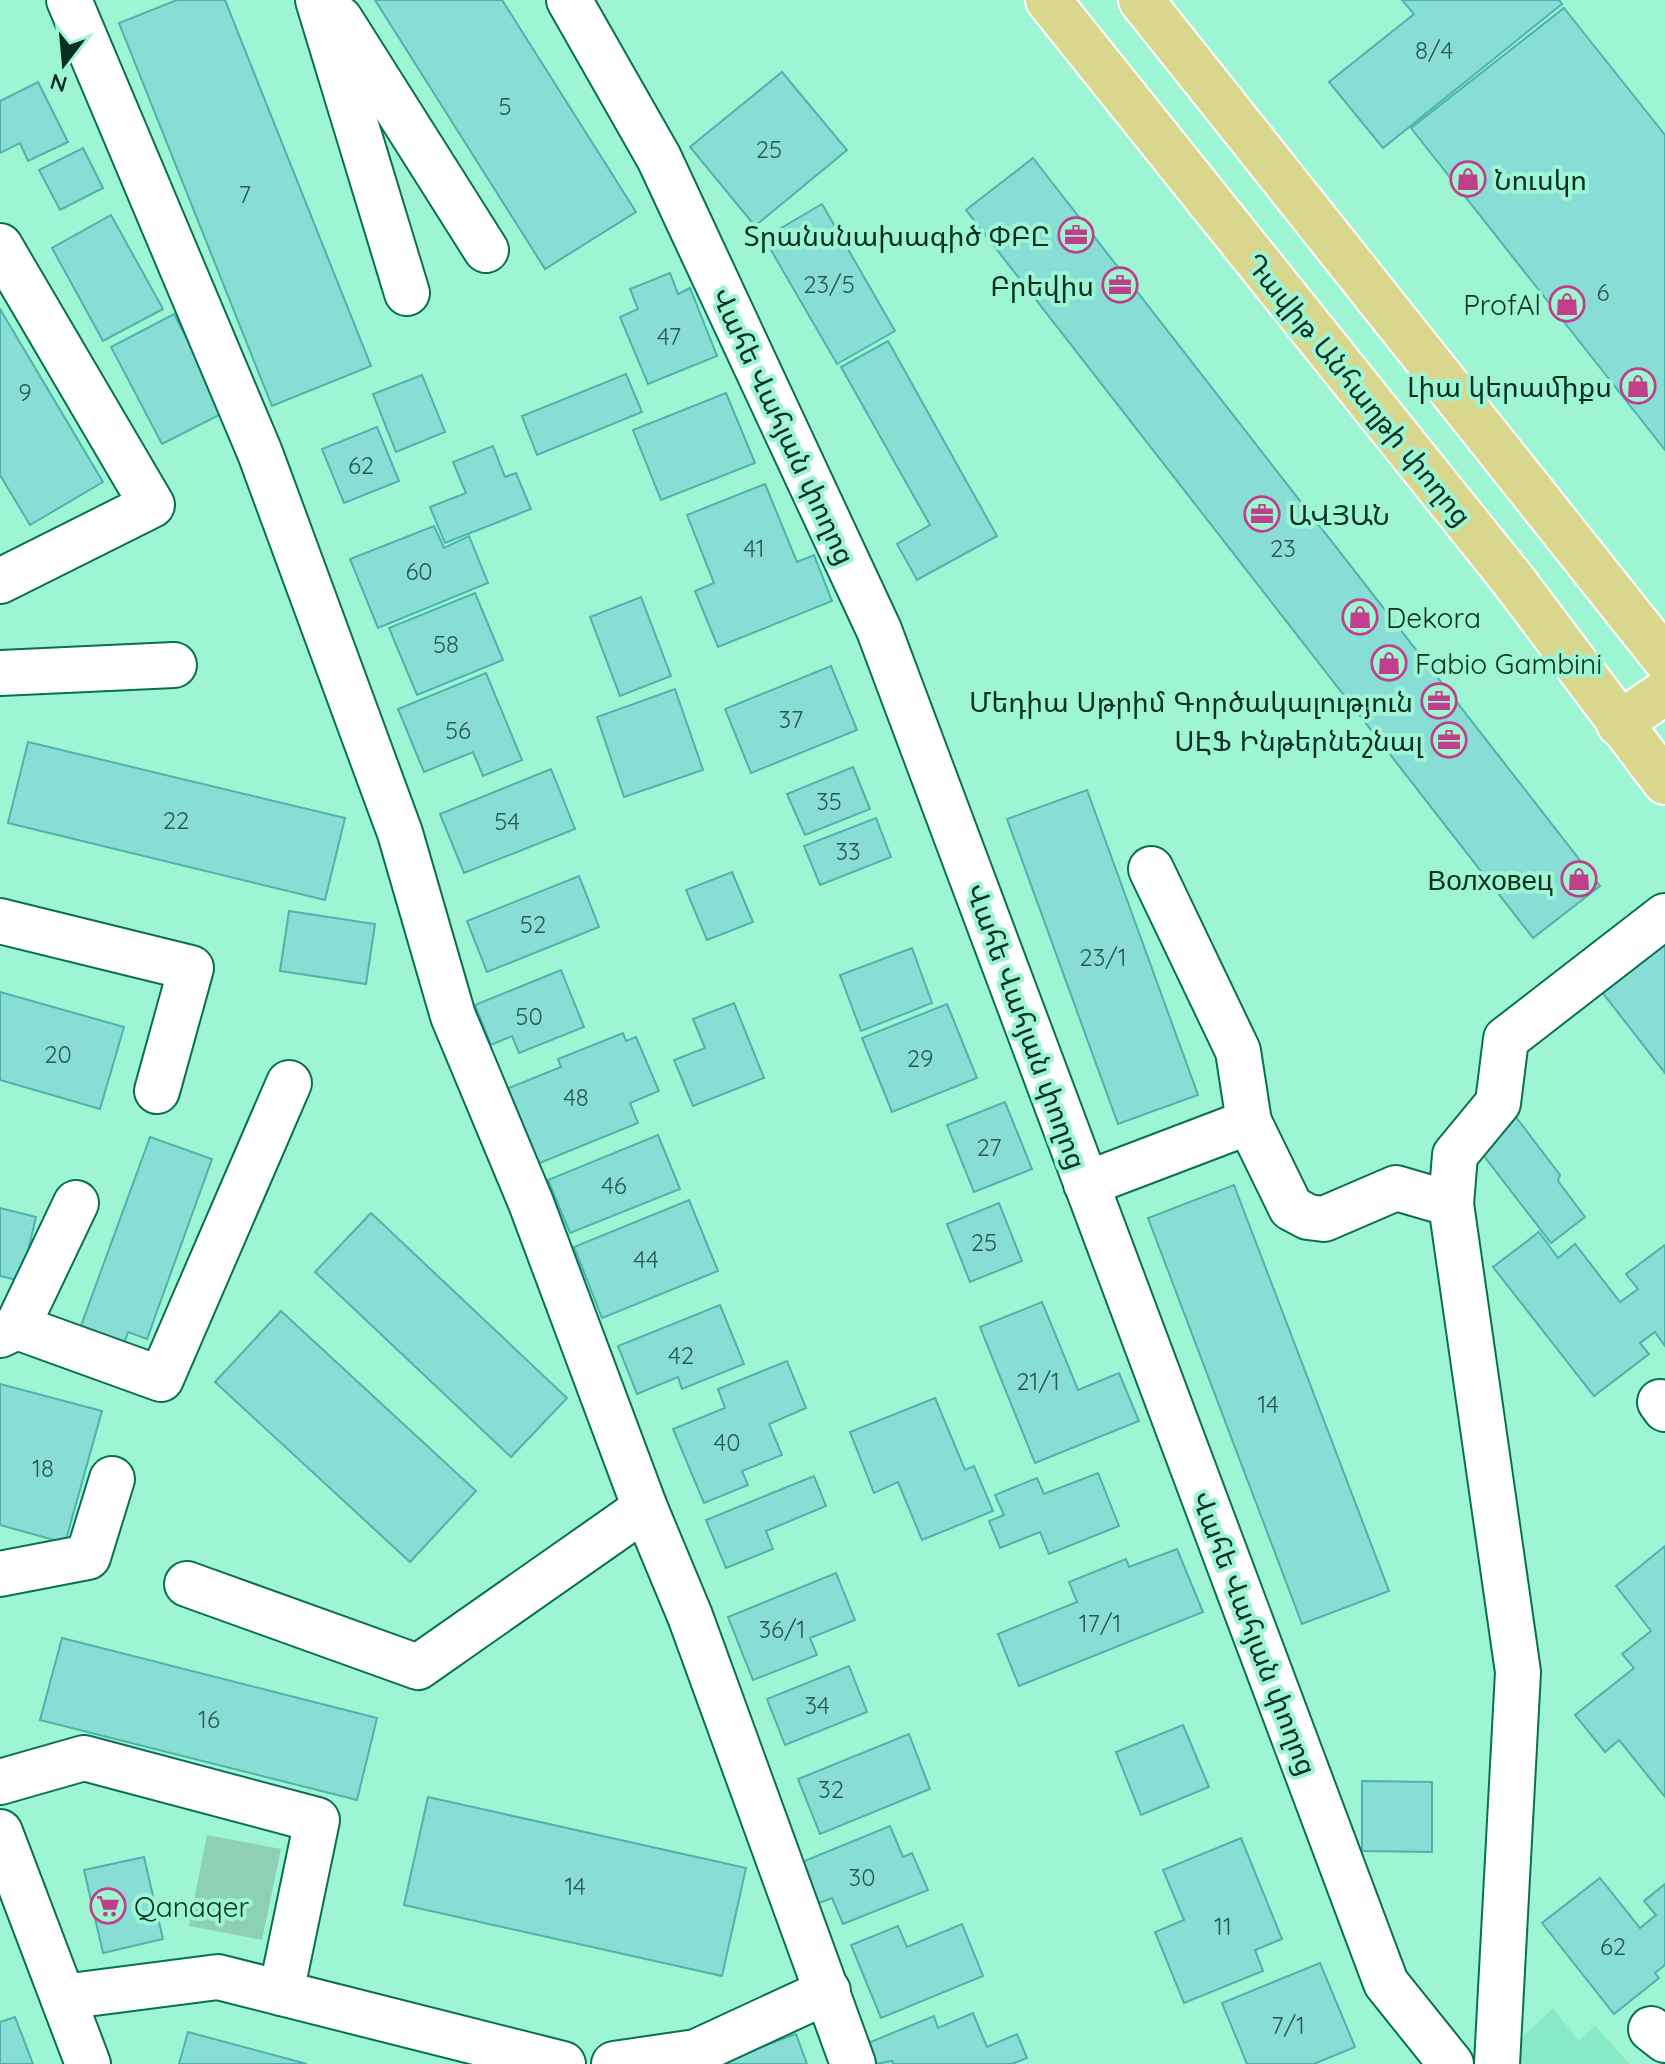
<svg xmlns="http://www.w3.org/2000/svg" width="1665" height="2064" font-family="Quicksand,'Noto Sans Armenian',sans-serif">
<rect width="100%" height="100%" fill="#9ef5d3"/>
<path fill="#88e9c6" d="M1553,2008L1579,2041L1595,2026L1630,2064H1517L1522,2038Z"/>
<path fill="#8dd0b5" d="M207,1835L281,1849L262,1940L189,1926Z"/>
<g fill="#88ddd5" stroke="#4db4ac" stroke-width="2">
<path d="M177,0H225L371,366L272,406L119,23Z"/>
<path d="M375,0H502L636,212L545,269Z"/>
<path d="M1402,0H1559L1562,4L1383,148L1329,82L1414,14Z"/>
<path d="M1564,8L1665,135V450L1411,128Z"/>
<path d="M782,72L847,150L755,226L690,147Z"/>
<path d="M38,82L68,142L28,161L20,143L0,153V101Z"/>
<path d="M83,148L103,188L60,210L39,170Z"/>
<path d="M1033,158L1600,886L1533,938L966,210Z"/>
<path d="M822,204L895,331L837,364L764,238Z"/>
<path d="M111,215L163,309L103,341L52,248Z"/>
<path d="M670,273L678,294L690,288L717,356L648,384L620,317L638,309L630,289Z"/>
<path d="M0,309L103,482L30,525L0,475Z"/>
<path d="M174,314L225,412L162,444L111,347Z"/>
<path d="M888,341L997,536L917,580L897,544L930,525L841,367Z"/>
<path d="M626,374L642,412L537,455L522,416Z"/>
<path d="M422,375L445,432L396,452L373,394Z"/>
<path d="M726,393L755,463L661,500L633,430Z"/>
<path d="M377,427L399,481L344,503L322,449Z"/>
<path d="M493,446L505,477L516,473L531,509L445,543L430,507L466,493L453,462Z"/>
<path d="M765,484L797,562L814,555L832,601L718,647L695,591L714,583L687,515Z"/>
<path d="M434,526L444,548L469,536L488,583L378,628L350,559Z"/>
<path d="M475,593L503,660L417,695L389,628Z"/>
<path d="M641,597L671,676L620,696L590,617Z"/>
<path d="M831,666L857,730L751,773L725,709Z"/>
<path d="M486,673L522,760L483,776L473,752L424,772L398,709Z"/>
<path d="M675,689L703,770L624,797L597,717Z"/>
<path d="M28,742L345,818L325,900L8,823Z"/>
<path d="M853,767L870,809L805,835L787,794Z"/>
<path d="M551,769L575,829L464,873L440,814Z"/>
<path d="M1087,790L1198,1095L1118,1124L1007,819Z"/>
<path d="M876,818L891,857L820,885L804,846Z"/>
<path d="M732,872L753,922L707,940L686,890Z"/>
<path d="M579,876L599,927L487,972L467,921Z"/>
<path d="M289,911L375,924L366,984L280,971Z"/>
<path d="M1665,943V1073L1602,992Z"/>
<path d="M912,948L932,1003L861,1031L840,975Z"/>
<path d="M561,970L584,1027L519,1053L512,1036L491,1045L475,1005Z"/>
<path d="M0,992L124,1027L100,1109L0,1080Z"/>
<path d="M734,1003L764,1078L693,1106L674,1060L705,1048L693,1019Z"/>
<path d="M947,1004L977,1078L892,1112L862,1038Z"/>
<path d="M623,1033L626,1041L636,1037L659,1091L630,1103L638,1123L535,1165L504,1090L561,1067L558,1059Z"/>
<path d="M1005,1102L1032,1169L974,1192L947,1125Z"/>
<path d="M1516,1117L1560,1175L1558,1181L1585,1217L1551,1243L1477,1147Z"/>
<path d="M658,1135L680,1189L570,1233L548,1180Z"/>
<path d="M150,1137L212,1159L147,1339L128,1332L122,1350L78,1334Z"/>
<path d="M1234,1185L1389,1591L1302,1624L1148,1218Z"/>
<path d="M689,1200L718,1271L602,1318L574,1247Z"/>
<path d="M999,1203L1022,1261L970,1282L947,1224Z"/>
<path d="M0,1208L36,1217L21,1281L0,1276Z"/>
<path d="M371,1213L567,1398L511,1457L315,1272Z"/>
<path d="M1539,1232L1558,1258L1575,1244L1620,1302L1638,1289L1626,1274L1665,1245V1346L1655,1332L1640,1343L1649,1354L1594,1396L1493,1267Z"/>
<path d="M1042,1302L1078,1390L1119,1373L1139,1421L1035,1463L980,1327Z"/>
<path d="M720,1305L744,1364L682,1389L678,1377L637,1394L618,1346Z"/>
<path d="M281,1311L476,1491L410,1562L215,1382Z"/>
<path d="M787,1361L806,1408L769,1424L782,1455L742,1471L748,1485L704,1503L673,1429L725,1408L718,1389Z"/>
<path d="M0,1384L102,1411L65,1543L0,1525Z"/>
<path d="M935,1398L965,1470L974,1466L993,1511L922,1540L898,1482L874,1493L850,1432Z"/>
<path d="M1098,1473L1119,1526L1049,1554L1040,1532L1000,1548L989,1521L1004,1515L995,1495L1037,1478L1044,1494Z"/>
<path d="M814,1476L826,1506L766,1531L773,1549L726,1568L706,1520Z"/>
<path d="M1665,1546V1797L1619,1740L1605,1752L1575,1715L1634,1668L1622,1654L1651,1631L1616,1586Z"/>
<path d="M1177,1549L1203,1612L1019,1686L998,1634L1077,1602L1069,1582L1126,1559L1129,1567Z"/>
<path d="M836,1573L855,1620L810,1638L817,1655L753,1680L728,1617Z"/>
<path d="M62,1638L377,1718L357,1800L40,1720Z"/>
<path d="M849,1666L867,1712L785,1745L767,1699Z"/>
<path d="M1183,1725L1209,1787L1141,1815L1116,1752Z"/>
<path d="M909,1734L930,1789L820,1834L798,1779Z"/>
<path d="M1362,1781L1432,1782V1852L1362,1851Z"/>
<path d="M428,1797L746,1868L722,1976L404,1905Z"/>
<path d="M890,1826L903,1857L912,1853L928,1890L843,1924L832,1898L814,1905L797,1864Z"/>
<path d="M1241,1838L1282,1939L1255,1950L1263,1971L1184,2003L1155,1932L1184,1920L1163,1870Z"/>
<path d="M144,1857L163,1939L103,1953L84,1870Z"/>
<path d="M1600,1878L1640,1928L1656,1915L1644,1901L1665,1884V1965L1655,1973L1659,1978L1614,2014L1542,1923Z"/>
<path d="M962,1924L983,1976L881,2018L851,1945L898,1926L907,1947Z"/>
<path d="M1320,1963L1355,2047L1314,2064H1247L1222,2003Z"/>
<path d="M973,2013L987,2047L1017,2034L1027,2058L1012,2064H893L892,2061L876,2064L868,2043L934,2016L938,2028Z"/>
<path d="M15,2017L33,2064H0V2022Z"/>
<path d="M188,2032L307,2064H179Z"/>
<path d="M796,2034L807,2064H714Z"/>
</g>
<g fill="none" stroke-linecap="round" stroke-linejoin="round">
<defs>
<g id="minor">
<path d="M69,0L260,453L400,833L453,1016L531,1203L645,1508L690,1616L853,2064"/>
<path d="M318,0L407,293"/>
<path d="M569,0L659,158L879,630L1386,1983L1451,2064"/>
<path d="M340,19L486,250"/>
<path d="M0,246L152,505L0,581"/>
<path d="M0,673L174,665"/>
<path d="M1151,869L1238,1051L1249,1122"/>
<path d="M0,921L191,968L157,1091"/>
<path d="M1086,1184L1249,1122L1291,1208L1308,1217L1324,1219L1396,1188L1451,1204L1518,1672L1497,2064"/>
<path d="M1451,1204L1455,1155L1498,1103L1506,1039L1665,916"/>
<path d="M17,1327L161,1379L289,1083"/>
<path d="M0,1335L17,1327L76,1203"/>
<path d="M1660,1402L1665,1409"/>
<path d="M0,1574L88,1557L112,1479"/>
<path d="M187,1584L418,1667L645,1508"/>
<path d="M0,1782L84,1758L317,1820L281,1993"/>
<path d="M0,1832L88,2064"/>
<path d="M63,1997L218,1977L563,2064"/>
<path d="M1651,2029L1665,2040"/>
<path d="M614,2064L696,2052L828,1991"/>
</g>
<g id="major">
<path d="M1048,0L1513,580L1665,782"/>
<path d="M1141,0L1665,659"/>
<path d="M1619,724L1665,692"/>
</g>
</defs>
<use href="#minor" stroke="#087055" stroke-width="48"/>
<use href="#major" stroke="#fff" stroke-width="48"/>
<use href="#minor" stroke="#fff" stroke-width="44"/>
<use href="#major" stroke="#d9d78e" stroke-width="44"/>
</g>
<defs>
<symbol id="shop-ring" viewBox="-11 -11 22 22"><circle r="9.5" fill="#9ef5d3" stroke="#bf3f8a" stroke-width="1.5"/><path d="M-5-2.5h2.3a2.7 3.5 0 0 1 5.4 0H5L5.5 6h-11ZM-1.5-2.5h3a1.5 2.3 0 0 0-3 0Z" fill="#bf3f8a"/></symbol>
<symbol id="office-ring" viewBox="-11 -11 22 22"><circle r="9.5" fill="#9ef5d3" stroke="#bf3f8a" stroke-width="1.5"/><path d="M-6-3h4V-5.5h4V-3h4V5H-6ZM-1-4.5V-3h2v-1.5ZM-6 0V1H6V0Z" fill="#bf3f8a"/></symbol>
<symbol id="supermarket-ring" viewBox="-11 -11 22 22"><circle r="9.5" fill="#9ef5d3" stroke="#bf3f8a" stroke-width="1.5"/><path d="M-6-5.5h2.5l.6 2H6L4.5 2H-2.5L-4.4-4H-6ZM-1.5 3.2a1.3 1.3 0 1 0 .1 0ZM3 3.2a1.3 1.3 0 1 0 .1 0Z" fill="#bf3f8a"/></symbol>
</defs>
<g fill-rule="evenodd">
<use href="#shop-ring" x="1448" y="159" width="40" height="40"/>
<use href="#office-ring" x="1056" y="215" width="40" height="40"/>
<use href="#office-ring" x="1100" y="265" width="40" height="40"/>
<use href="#shop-ring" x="1547" y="284" width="40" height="40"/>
<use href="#shop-ring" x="1618" y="366" width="40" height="40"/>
<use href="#office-ring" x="1242" y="494" width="40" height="40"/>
<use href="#shop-ring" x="1340" y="597" width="40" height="40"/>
<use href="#shop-ring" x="1369" y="643" width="40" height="40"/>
<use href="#office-ring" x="1419" y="681" width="40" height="40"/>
<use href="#office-ring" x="1429" y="720" width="40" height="40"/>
<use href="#shop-ring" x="1559" y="859" width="40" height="40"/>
<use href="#supermarket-ring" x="88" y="1886" width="40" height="40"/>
</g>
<g text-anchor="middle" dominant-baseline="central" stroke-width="8" stroke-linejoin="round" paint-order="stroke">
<g font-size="24" fill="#285a50">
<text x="1434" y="50">8/4</text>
<text x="505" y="106">5</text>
<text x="769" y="149">25</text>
<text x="245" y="194">7</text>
<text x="829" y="284">23/5</text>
<text x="1603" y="292">6</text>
<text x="669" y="336">47</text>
<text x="25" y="392">9</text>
<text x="361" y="465">62</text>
<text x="754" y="548">41</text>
<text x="1283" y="548">23</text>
<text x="419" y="571">60</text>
<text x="446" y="644">58</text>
<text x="791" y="719">37</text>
<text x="458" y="730">56</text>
<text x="829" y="801">35</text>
<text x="176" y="820">22</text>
<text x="507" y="821">54</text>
<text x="848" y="851">33</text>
<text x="533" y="924">52</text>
<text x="1103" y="957">23/1</text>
<text x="529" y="1016">50</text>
<text x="58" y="1054">20</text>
<text x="920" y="1058">29</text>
<text x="576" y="1097">48</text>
<text x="989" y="1147">27</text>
<text x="614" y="1185">46</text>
<text x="984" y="1242">25</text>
<text x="646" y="1259">44</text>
<text x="681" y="1355">42</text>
<text x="1038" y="1381">21/1</text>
<text x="1268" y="1404">14</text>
<text x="727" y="1442">40</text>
<text x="43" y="1468">18</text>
<text x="1100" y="1623">17/1</text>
<text x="782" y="1629">36/1</text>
<text x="817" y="1705">34</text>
<text x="209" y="1719">16</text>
<text x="831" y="1789">32</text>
<text x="862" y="1877">30</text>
<text x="575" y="1886">14</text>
<text x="1223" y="1926">11</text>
<text x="1613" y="1946">62</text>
<text x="1288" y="2025">7/1</text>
</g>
<g font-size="28" fill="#082f23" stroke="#9ef5d3" text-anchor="end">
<text x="1494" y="179" text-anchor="start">Նուսկո</text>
<text x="1050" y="235">Տրանսնախագիծ ՓԲԸ</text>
<text x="1094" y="285">Բրեվիս</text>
<text x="1541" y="304">ProfAl</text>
<text x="1612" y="386">Լիա կերամիքս</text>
<text x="1288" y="514" text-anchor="start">ԱՎՅԱՆ</text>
<text x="1386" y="617" text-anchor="start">Dekora</text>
<text x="1415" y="663" text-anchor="start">Fabio Gambini</text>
<text x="1413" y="701">Մեդիա Սթրիմ Գործակալություն</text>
<text x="1423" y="740">ՍԷՖ Ինթերնեշնալ</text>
<text x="1553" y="879">Волховец</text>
<text x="134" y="1906" text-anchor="start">Qanaqer</text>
</g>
<g font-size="28" fill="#082f23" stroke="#9ef5d3">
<text transform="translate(1359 389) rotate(51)">Դավիթ Անհաղթի փողոց</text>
<text transform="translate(784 426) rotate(65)">Վահե Վահյան փողոց</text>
<text transform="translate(1027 1026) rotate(70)">Վահե Վահյան փողոց</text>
<text transform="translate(1255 1633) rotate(69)">Վահե Վահյան փողոց</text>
</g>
</g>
<g transform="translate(64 64) rotate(196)" stroke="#9ef5d3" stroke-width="6" paint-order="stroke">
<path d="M0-6L14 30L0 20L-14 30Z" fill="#082f23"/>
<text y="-12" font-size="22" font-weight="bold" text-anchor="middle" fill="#082f23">N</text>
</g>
</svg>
